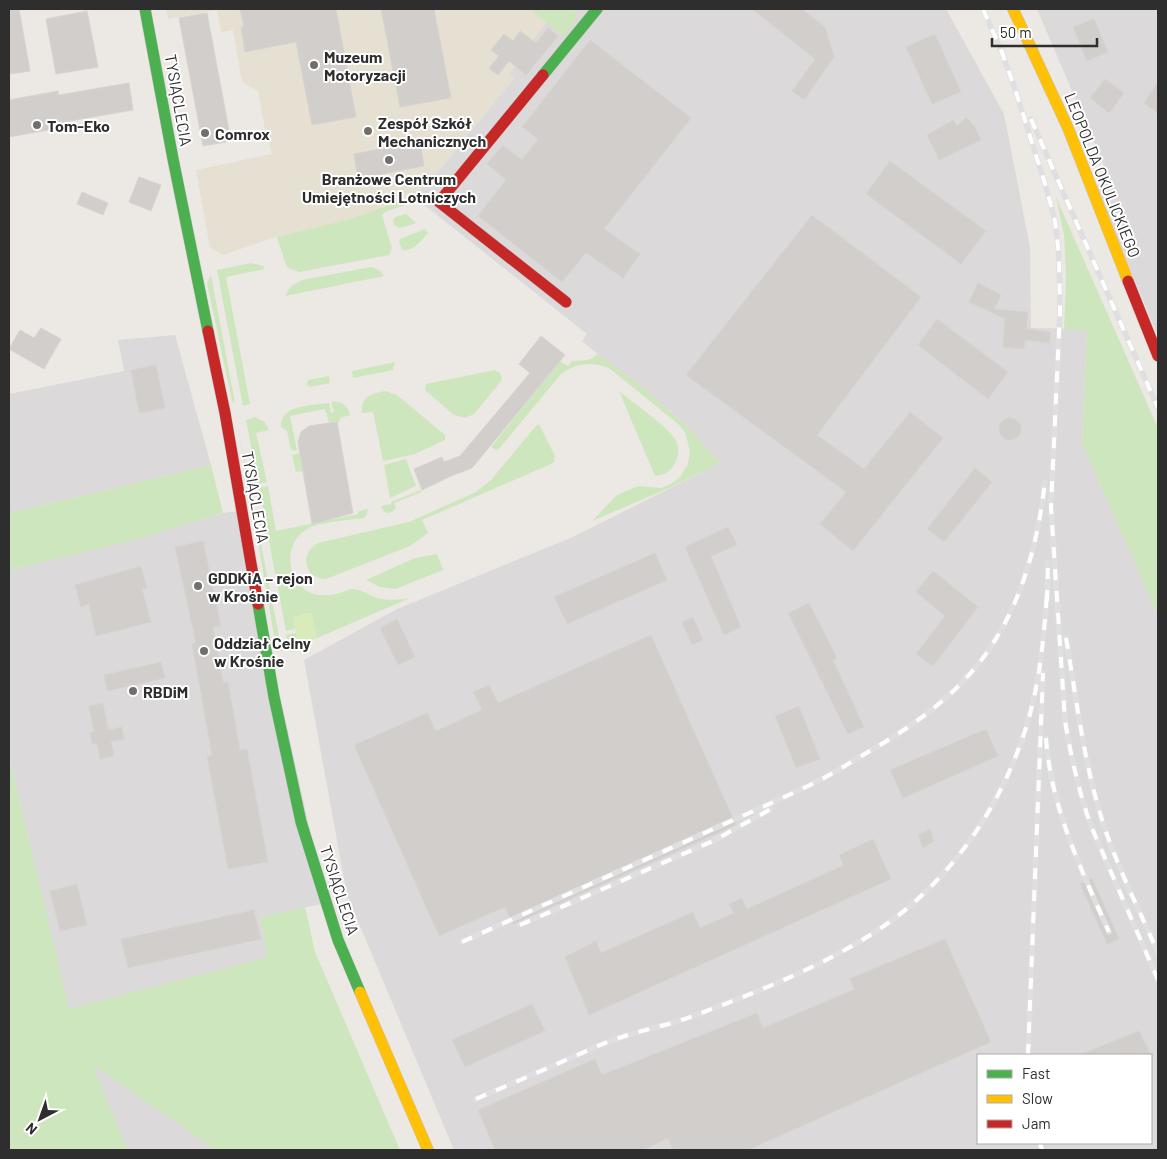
<svg xmlns="http://www.w3.org/2000/svg" width="1167" height="1159" font-family="Barlow,sans-serif">
<rect width="100%" height="100%" fill="#ece8e4"/>
<g fill="#dcd9db" fill-rule="evenodd">
<path d="M574,9H946L1004,114L1030,247L1031,328L1087,329L1082,443L1158,616V1150H454L347,895L304,660L397,609L573,537L720,463L686,425L636,382L606,361L582,341L587,334L413,196L438,172L514,78L509,74L546,22L553,27L578,16ZM978,1055H1151V1143H978Z"/>
<path d="M1037,9H1158V336L1096,187L1109,177Z"/>
<path d="M175,335L211,465L9,513V394L124,371L118,340Z"/>
<path d="M239,511L326,903L260,917L268,957L69,1010L9,756V570L130,541L223,513Z"/>
<path d="M92,1064L216,1150H127Z"/>
</g>
<path fill="#e6e0d3" d="M166,9H530L546,22L509,74L514,78L438,172L413,196L350,219L270,239L223,255L210,248L196,170L272,154L267,135H266L258,91L242,82L233,30L221,32L217,10L168,19Z"/>
<g fill="#cee6be">
<path d="M530,9H574L578,16L564,37Z"/>
<path d="M413,196L419,200L385,212L382,215L392,248L389,255L299,272L289,268L286,265L277,237L350,219Z"/>
<path d="M1056,197L1158,428V616L1082,443L1087,330L1064,329L1066,275L1064,235Z"/>
<path d="M406,214L416,223L400,228L394,225L393,219L395,217Z"/>
<path d="M425,229L428,233C421,240 414,252 402,250L399,241L400,239Z"/>
<path d="M251,263L263,266L265,269L226,277L250,404L243,406L217,270Z"/>
<path d="M371,267L379,270L384,276L285,296L291,286L302,280Z"/>
<path d="M211,275L235,403L232,401L207,283Z"/>
<path d="M597,354L636,382L686,425L720,463L667,489L592,521L617,495L638,486L661,488L671,484L680,477L688,464L690,451L685,432L678,424L609,368C592,361 576,363 561,374L499,449L496,450L491,447L560,361L568,366L572,361C581,360 591,362 597,354Z"/>
<path d="M395,362L393,370L353,378L352,371Z"/>
<path d="M495,370L500,373L502,380L474,414L465,418L454,415L425,390L426,384Z"/>
<path d="M329,376L330,383L310,387L307,385L308,380Z"/>
<path d="M385,391L397,395L445,435V440L415,454L383,461L373,412L362,413C361,396 371,394 385,391Z"/>
<path d="M619,391C632,402 667,426 675,439C680,448 679,456 674,465C670,472 663,476 655,476Z"/>
<path d="M331,402C341,400 348,406 350,415L340,418V422L329,423L325,409L290,416L297,451L291,450L287,431L281,427C280,404 312,406 329,403L331,413L334,412Z"/>
<path d="M255,417L265,422L269,430L256,433L267,482L258,484L246,420Z"/>
<path d="M539,424L555,456L554,462L551,464L422,520L428,533L410,546L326,579C304,579 299,554 318,543L409,522L476,492L491,480L535,427Z"/>
<path d="M238,426L282,652L276,647Z"/>
<path d="M300,453L303,471L296,472L292,455Z"/>
<path d="M406,459L416,486L390,498L384,465Z"/>
<path d="M211,465L223,513L130,541L9,570V513Z"/>
<path d="M268,486L276,531L358,514V511L368,509L367,514L364,518C349,520 319,522 307,529C279,545 288,592 320,595C326,595 335,595 339,593C345,592 348,589 354,589C360,590 366,593 372,596C384,601 396,600 410,598L317,638L311,613L293,617L295,629L286,631L259,488Z"/>
<path d="M421,490V492L394,503L396,508L392,512L387,513L384,512L381,506L391,504V502Z"/>
<path d="M437,554L443,570L395,589L380,587L366,580L415,558Z"/>
<path d="M296,633L299,651L290,652L286,635Z"/>
<path d="M9,756L69,1009L267,957L260,917L305,907L315,952L400,1150H216L93,1065L127,1150H9Z"/>
</g>
<path fill="#d9eabb" d="M312,613L317,638L298,646L293,617Z"/>
<g fill="#d1cecb" stroke="#d7d4d0">
<path d="M9,9H19L30,71L9,74Z"/>
<path d="M240,9H336L356,117L312,125L296,42L245,52L241,27L244,26Z"/>
<path d="M381,9H434L451,98L400,107Z"/>
<path d="M752,9H802L825,27L834,57L804,100L792,91L815,59Z"/>
<path d="M87,11L98,67L56,74L46,19Z"/>
<path d="M207,13L231,141L203,146L179,18Z"/>
<path d="M1094,19L1108,52L1087,61L1073,27Z"/>
<path d="M548,28L558,36L526,75L509,61L498,75L489,68L499,56L491,50L504,34L513,41L520,31L536,43Z"/>
<path d="M935,34L961,92L932,104L906,47Z"/>
<path d="M590,40L691,118L604,229L640,254L623,278L586,253L562,282L478,216L506,180L487,164L503,145L522,160L538,139L522,127Z"/>
<path d="M1105,79L1124,93L1109,113L1090,98Z"/>
<path d="M1158,82V113L1144,103Z"/>
<path d="M129,83L133,110L64,122L65,127L9,137V100L58,91L59,95Z"/>
<path d="M966,117L975,127L981,140L939,160L927,135L953,120L957,126Z"/>
<path d="M420,141L424,166L358,179L354,154Z"/>
<path d="M890,161L986,231L961,264L866,194Z"/>
<path d="M139,177L161,185L151,211L129,202Z"/>
<path d="M82,192L108,203L103,215L77,204Z"/>
<path d="M812,215L921,297L817,435L864,469L910,412L943,438L853,551L820,524L846,492L686,375Z"/>
<path d="M978,283L1001,295L994,309L1028,312L1026,329L1051,332L1049,343L1025,340L1024,349L1003,347L1005,319L969,302Z"/>
<path d="M937,319L1008,372L988,399L918,345Z"/>
<path d="M41,328L61,339L44,369L9,349L20,330L34,338Z"/>
<path d="M541,336L565,355L472,468L451,476L422,490L414,469L442,457L444,462L460,456L530,373L519,364Z"/>
<path d="M156,365L165,408L139,413L131,370Z"/>
<circle cx="1010" cy="429" r="11"/>
<path d="M337,422L353,513L312,524L298,442L301,432L309,426Z"/>
<path d="M975,468L992,482L944,542L927,529Z"/>
<path d="M728,527L737,545L711,556L741,627L724,635L685,547Z"/>
<path d="M203,541L221,626L213,627L223,683L228,682L240,750L247,749L268,862L228,869L207,756L212,755L192,644L196,643L175,547Z"/>
<path d="M655,553L667,580L567,624L554,597Z"/>
<path d="M141,566L147,588L142,589L151,622L96,636L89,604L81,607L75,585Z"/>
<path d="M933,571L978,607L933,666L916,654L945,616L916,592Z"/>
<path d="M809,603L837,658L833,660L864,727L848,734L788,613Z"/>
<path d="M693,617L703,640L692,645L682,622Z"/>
<path d="M397,619L415,657L398,665L380,628Z"/>
<path d="M651,635L736,825L513,924L505,907L439,936L354,745L427,713L436,731L482,710L473,692L489,685L498,703Z"/>
<path d="M161,662L165,678L107,691L104,675Z"/>
<path d="M103,703L108,730L122,727L124,739L111,741L114,756L100,759L97,743L92,744L90,733L94,732L89,706Z"/>
<path d="M799,706L820,759L796,768L775,716Z"/>
<path d="M986,729L998,756L903,798L890,770Z"/>
<path d="M930,829L934,841L923,848L918,835Z"/>
<path d="M873,839L891,879L589,1015L565,957L596,941L601,953L693,912L700,928L734,913L729,904L742,898L747,909L844,865L839,855Z"/>
<path d="M1092,878L1119,939L1107,944L1080,884Z"/>
<path d="M77,884L87,925L60,931L50,891Z"/>
<path d="M254,910L261,939L128,968L121,939Z"/>
<path d="M945,939L991,1042L748,1150H673L668,1138L643,1150H495L478,1110L595,1059L602,1075L757,1013L763,1028L855,989L849,979Z"/>
<path d="M532,1004L545,1031L465,1067L452,1040Z"/>
<path d="M1139,1031L1151,1055H1079Z"/>
</g>
<g fill="none" stroke-linecap="round" stroke-linejoin="round">
<defs>
<g id="fast">
<path d="M145,9L173,159L208,331"/>
<path d="M543,75L597,9"/>
<path d="M258,604L274,697L301,822L338,940L360,992"/>
</g>
<g id="slow">
<path d="M1013,9L1068,128L1128,281"/>
<path d="M360,992L428,1150"/>
</g>
<g id="jam">
<path d="M543,75L439,202L566,302"/>
<path d="M1128,281L1158,356"/>
<path d="M208,331L225,413L258,604"/>
</g>
</defs>
<use href="#fast" stroke="#c5c4c5" stroke-width="12"/>
<use href="#slow" stroke="#c5c4c5" stroke-width="12"/>
<use href="#jam" stroke="#c5c4c5" stroke-width="12"/>
<use href="#fast" stroke="#4caf50" stroke-width="11"/>
<use href="#slow" stroke="#ffc107" stroke-width="11"/>
<use href="#jam" stroke="#c62828" stroke-width="11"/>
<defs>
<g id="rail">
<path d="M983,9L1004,57"/>
<path d="M1001,50L1014,86L1046,187L1055,221L1059,255L1060,311L1051,507L1065,721C1071,757 1079,792 1091,826L1158,980"/>
<path d="M1031,119L1158,408"/>
<path d="M1047,601L1048,563"/>
<path d="M1066,638C1076,696 1083,757 1100,813C1114,861 1138,907 1158,953"/>
<path d="M1046,738C1051,808 1081,869 1109,932"/>
<path d="M520,925L713,841L771,809"/>
<path d="M462,942C541,906 620,871 700,835C737,818 775,802 812,784C829,776 846,765 863,755C905,731 944,705 975,668C1019,615 1037,549 1045,482"/>
<path d="M1028,1055L1043,673"/>
<path d="M476,1099C506,1086 537,1073 568,1059C583,1053 598,1045 613,1040C640,1030 667,1026 693,1016C755,993 819,968 875,932C949,884 1003,806 1028,721C1040,680 1044,636 1047,593"/>
<path d="M1040,1143L1042,1150"/>
</g>
</defs>
<use href="#rail" stroke="#dfdfe1" stroke-width="5.5"/>
<use href="#rail" stroke="#fff" stroke-width="4" stroke-dasharray="11" stroke-linecap="butt"/>
</g>
<g fill="#706f6e" stroke="#fff" stroke-width="2">
<circle cx="314" cy="65" r="5"/>
<circle cx="37" cy="125" r="5"/>
<circle cx="368" cy="131" r="5"/>
<circle cx="205" cy="133" r="5"/>
<circle cx="389" cy="160" r="5"/>
<circle cx="198" cy="586" r="5"/>
<circle cx="204" cy="651" r="5"/>
<circle cx="133" cy="691" r="5"/>
</g>
<g text-anchor="middle" dominant-baseline="central" stroke-width="4" stroke-linejoin="round" paint-order="stroke">
<g font-size="16" font-weight="bold" fill="#2e2e2e" stroke="#fff" text-anchor="start">
<text x="324" y="56">Muzeum<tspan x="324" dy="18">Motoryzacji</tspan></text>
<text x="378" y="122">Zespół Szkół<tspan x="378" dy="18">Mechanicznych</tspan></text>
<text x="47" y="125">Tom-Eko</text>
<text x="215" y="133">Comrox</text>
<text x="389" y="178" text-anchor="middle">Branżowe Centrum<tspan x="389" dy="18">Umiejętności Lotniczych</tspan></text>
<text x="208" y="577">GDDKiA – rejon<tspan x="208" dy="18">w Krośnie</tspan></text>
<text x="214" y="642">Oddział Celny<tspan x="214" dy="18">w Krośnie</tspan></text>
<text x="143" y="691">RBDiM</text>
</g>
<g font-size="16" fill="#2e2e2e" stroke="#fff">
<text transform="translate(179 100) rotate(80)">TYSIĄCLECIA</text>
<text transform="translate(1103 175) rotate(68)">LEOPOLDA OKULICKIEGO</text>
<text transform="translate(256 497) rotate(80)">TYSIĄCLECIA</text>
<text transform="translate(340 890) rotate(72)">TYSIĄCLECIA</text>
</g>
</g>
<rect width="1167" height="1159" fill="none" stroke="#2e2e2e" stroke-width="20"/>
<rect x="977" y="1054" width="175" height="90" fill="#ffffff" stroke="#ababab"/>
<rect x="987" y="1070" width="25" height="8" fill="#4caf50" stroke="#ababab"/>
<text x="1022" y="1079" font-size="15" fill="#2e2e2e">Fast</text>
<rect x="987" y="1095" width="25" height="8" fill="#ffc107" stroke="#ababab"/>
<text x="1022" y="1104" font-size="15" fill="#2e2e2e">Slow</text>
<rect x="987" y="1120" width="25" height="8" fill="#c62828" stroke="#ababab"/>
<text x="1022" y="1129" font-size="15" fill="#2e2e2e">Jam</text>
<g transform="translate(40 1119) rotate(221)" stroke="#ffffff" stroke-width="4" paint-order="stroke">
<path d="M0-4L9 19L0 12L-9 19Z" fill="#2e2e2e"/>
<text y="-8" font-size="14" font-weight="bold" text-anchor="middle" fill="#2e2e2e">N</text>
</g>
<path d="M992 38v8h105v-8" fill="none" stroke="#2e2e2e" stroke-width="2.5"/>
<text x="1000" y="38" font-size="15" fill="#2e2e2e" stroke="#ffffff" stroke-width="4" paint-order="stroke">50 m</text>
</svg>
